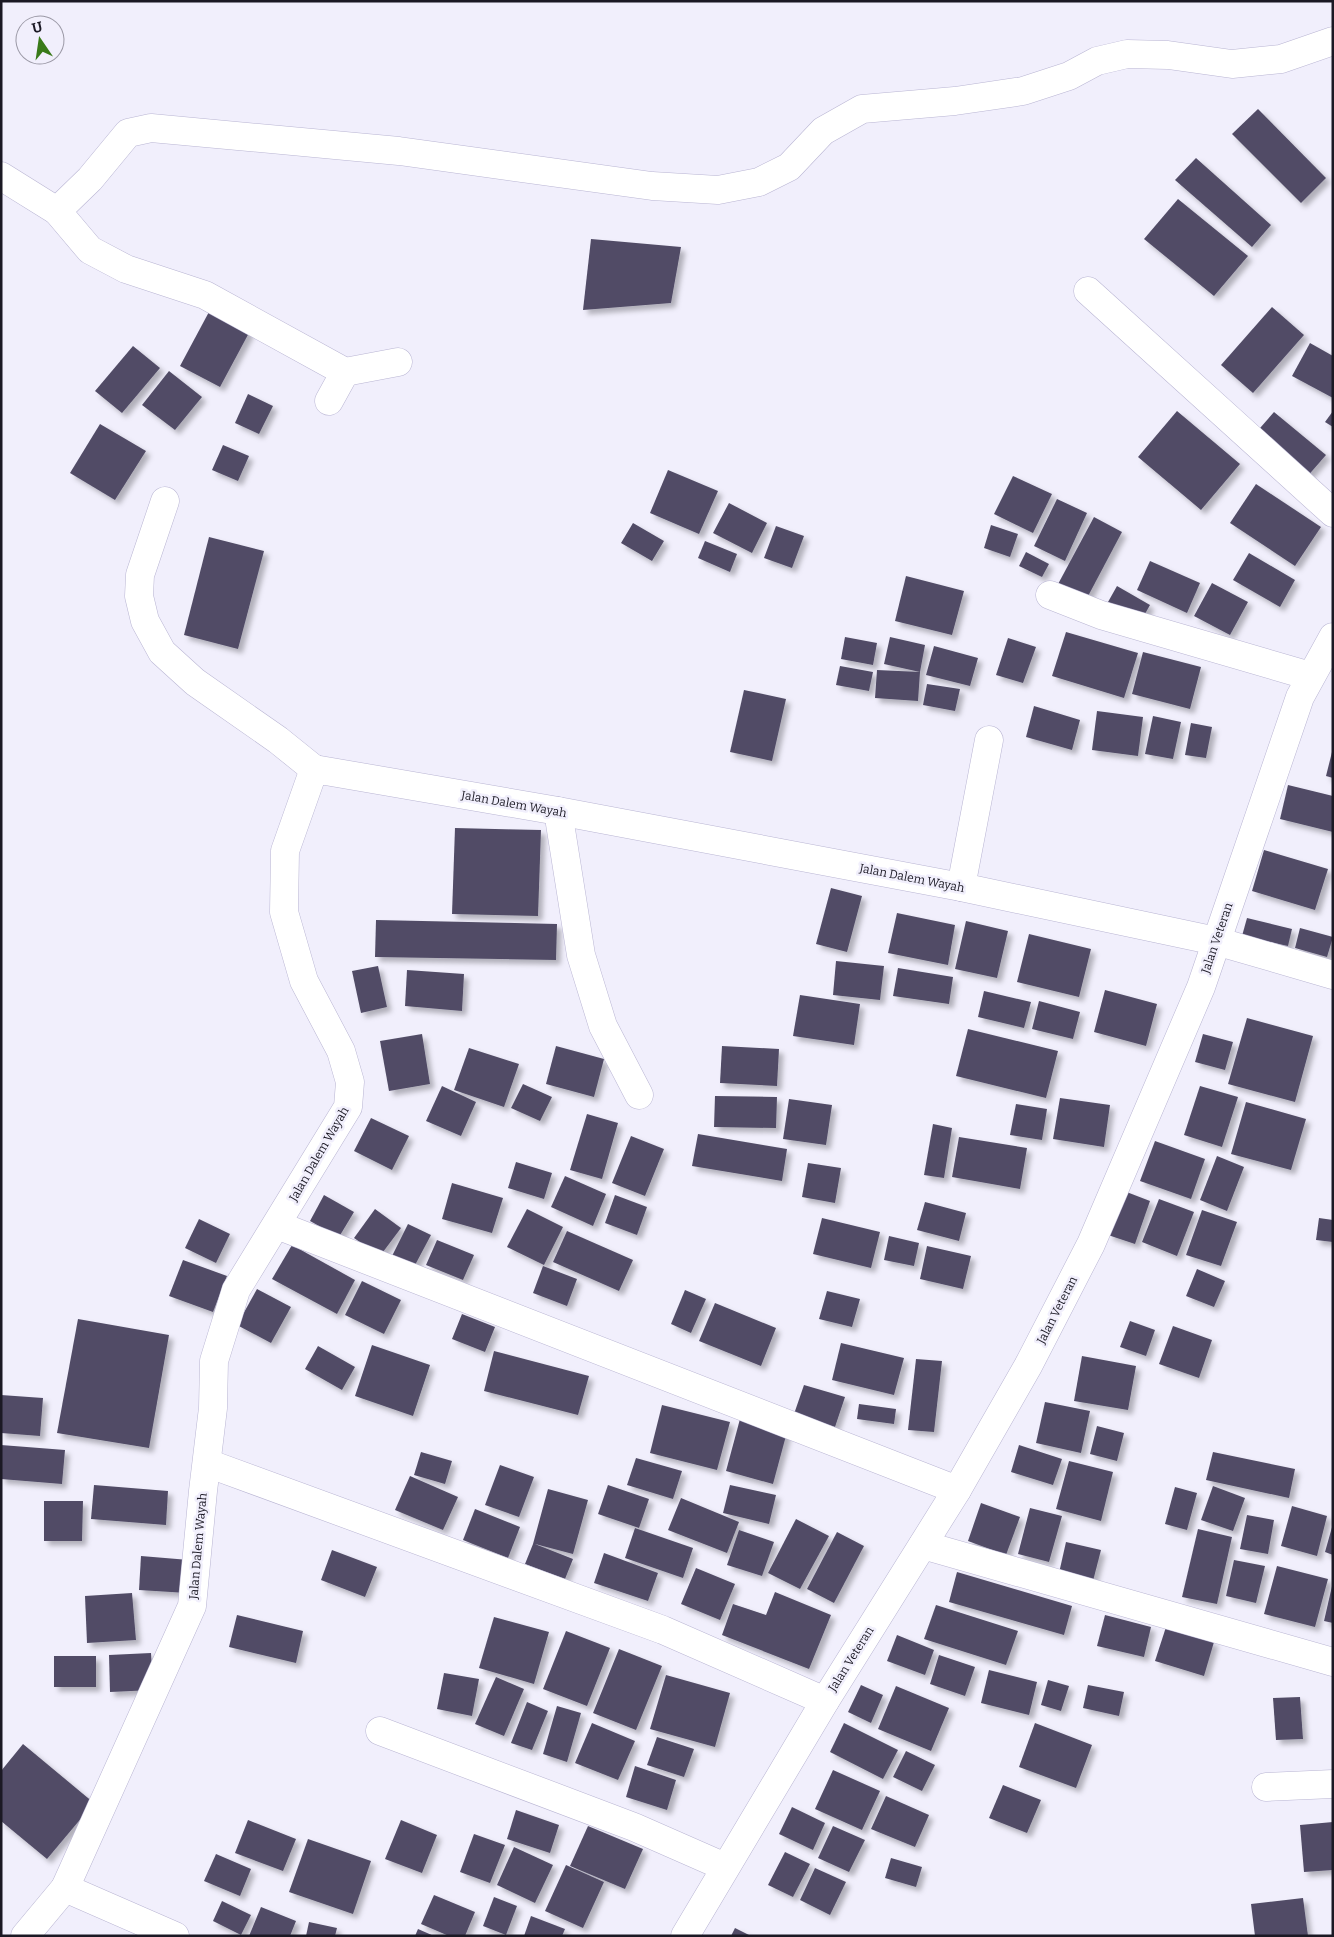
<svg xmlns="http://www.w3.org/2000/svg" width="1334" height="1937" font-family="Bitter,serif">
<defs>
<filter id="shadow"><feDropShadow dx="4.5" dy="4.5" stdDeviation="2.5" flood-color="#0004"/></filter>
</defs>
<rect width="100%" height="100%" fill="#f1effc"/>
<g fill="#514c66" filter="url(#shadow)">
<path d="M1258,109L1326,178L1301,203L1232,134Z"/>
<path d="M1196,158L1271,225L1252,247L1175,180Z"/>
<path d="M1178,199L1248,256L1214,296L1144,239Z"/>
<path d="M591,239L681,247L671,303L583,310Z"/>
<path d="M1272,307L1304,335L1253,393L1221,365Z"/>
<path d="M210,310L250,331L220,387L180,366Z"/>
<path d="M1310,343L1333,356V398L1292,376Z"/>
<path d="M133,346L160,368L122,413L95,391Z"/>
<path d="M169,371L202,397L175,430L142,405Z"/>
<path d="M248,394L273,406L259,434L235,423Z"/>
<path d="M1177,411L1240,464L1201,510L1138,457Z"/>
<path d="M1333,411V427L1325,422Z"/>
<path d="M1274,412L1326,455L1306,478L1254,435Z"/>
<path d="M100,424L146,451L115,500L70,473Z"/>
<path d="M223,445L249,456L238,481L212,470Z"/>
<path d="M668,470L718,491L699,534L650,513Z"/>
<path d="M1013,476L1052,494L1033,533L994,514Z"/>
<path d="M1256,484L1321,527L1295,566L1230,523Z"/>
<path d="M1057,499L1087,513L1065,561L1034,546Z"/>
<path d="M729,503L767,523L752,553L713,533Z"/>
<path d="M1094,517L1122,532L1086,600L1057,586Z"/>
<path d="M633,523L664,541L652,561L621,543Z"/>
<path d="M991,525L1018,534L1010,557L984,548Z"/>
<path d="M776,526L804,536L792,568L764,558Z"/>
<path d="M209,537L264,551L238,649L184,635Z"/>
<path d="M705,541L737,554L730,572L698,558Z"/>
<path d="M1026,552L1049,564L1042,577L1019,566Z"/>
<path d="M1249,553L1295,580L1280,607L1233,580Z"/>
<path d="M1150,561L1200,583L1187,613L1137,590Z"/>
<path d="M906,576L964,591L952,635L895,621Z"/>
<path d="M1212,583L1248,602L1230,635L1194,616Z"/>
<path d="M1117,586L1150,605L1141,621L1108,602Z"/>
<path d="M1066,632L1138,653L1124,698L1052,676Z"/>
<path d="M845,637L877,643L873,665L841,659Z"/>
<path d="M890,637L925,645L920,672L918,701L875,698L877,670L920,672L884,664Z"/>
<path d="M1008,638L1036,647L1023,683L996,675Z"/>
<path d="M934,646L978,658L970,686L926,675Z"/>
<path d="M1143,652L1201,667L1190,709L1132,694Z"/>
<path d="M840,666L873,672L869,691L836,685Z"/>
<path d="M927,684L960,689L955,711L923,705Z"/>
<path d="M744,690L786,699L772,761L730,752Z"/>
<path d="M1034,706L1080,720L1072,750L1026,737Z"/>
<path d="M1097,711L1143,717L1138,756L1092,750Z"/>
<path d="M1153,716L1181,722L1173,759L1145,754Z"/>
<path d="M1191,723L1212,727L1206,758L1185,755Z"/>
<path d="M1332,752H1333V778L1326,776Z"/>
<path d="M1288,785L1333,796V832L1280,819Z"/>
<path d="M455,828L541,830L538,916L452,914Z"/>
<path d="M1264,850L1328,869L1315,910L1252,891Z"/>
<path d="M831,888L862,896L847,952L816,944Z"/>
<path d="M897,913L955,925L948,965L888,953Z"/>
<path d="M1247,918L1292,929L1288,946L1242,936Z"/>
<path d="M376,920L557,924L556,960L375,957Z"/>
<path d="M966,921L1008,931L997,978L955,969Z"/>
<path d="M1300,928L1333,937L1327,957L1295,948Z"/>
<path d="M1029,934L1091,949L1079,997L1017,982Z"/>
<path d="M836,961L884,966L880,1000L833,995Z"/>
<path d="M378,966L387,1007L361,1013L352,971Z"/>
<path d="M898,968L953,977L949,1004L893,996Z"/>
<path d="M407,970L464,974L462,1011L405,1006Z"/>
<path d="M1105,990L1157,1004L1146,1046L1094,1032Z"/>
<path d="M984,991L1031,1002L1024,1028L978,1017Z"/>
<path d="M800,995L860,1004L854,1045L793,1036Z"/>
<path d="M1039,1001L1080,1012L1073,1039L1032,1029Z"/>
<path d="M1247,1018L1313,1036L1295,1102L1228,1084Z"/>
<path d="M968,1029L1058,1051L1046,1098L956,1076Z"/>
<path d="M422,1034L430,1084L389,1091L380,1041Z"/>
<path d="M1203,1034L1233,1042L1225,1070L1195,1062Z"/>
<path d="M556,1046L604,1059L594,1097L546,1084Z"/>
<path d="M722,1046L779,1049L777,1086L720,1083Z"/>
<path d="M469,1048L519,1064L504,1107L454,1090Z"/>
<path d="M523,1084L552,1097L540,1121L511,1108Z"/>
<path d="M442,1086L476,1102L461,1136L426,1121Z"/>
<path d="M1200,1086L1238,1097L1222,1147L1184,1135Z"/>
<path d="M715,1096L777,1097L776,1128L714,1127Z"/>
<path d="M1060,1098L1110,1105L1104,1147L1053,1139Z"/>
<path d="M789,1099L832,1105L826,1145L783,1139Z"/>
<path d="M1246,1102L1306,1119L1291,1170L1231,1154Z"/>
<path d="M1016,1104L1047,1109L1042,1140L1010,1135Z"/>
<path d="M587,1114L618,1123L602,1179L570,1170Z"/>
<path d="M371,1118L409,1136L392,1170L354,1151Z"/>
<path d="M933,1124L952,1128L944,1178L924,1175Z"/>
<path d="M698,1134L787,1149L782,1181L692,1166Z"/>
<path d="M631,1136L664,1149L645,1196L612,1183Z"/>
<path d="M959,1137L1027,1148L1020,1189L952,1177Z"/>
<path d="M1155,1141L1205,1159L1191,1199L1140,1181Z"/>
<path d="M1217,1156L1244,1167L1227,1211L1200,1200Z"/>
<path d="M516,1162L552,1173L544,1199L508,1188Z"/>
<path d="M808,1163L841,1168L835,1203L802,1197Z"/>
<path d="M565,1176L606,1194L593,1226L551,1207Z"/>
<path d="M452,1183L503,1198L492,1233L442,1219Z"/>
<path d="M1124,1191L1150,1201L1135,1244L1108,1235Z"/>
<path d="M324,1195L354,1212L339,1237L310,1221Z"/>
<path d="M615,1195L647,1207L637,1235L605,1223Z"/>
<path d="M1159,1199L1194,1212L1177,1256L1142,1242Z"/>
<path d="M925,1202L966,1213L959,1241L917,1230Z"/>
<path d="M375,1209L401,1228L380,1256L354,1238Z"/>
<path d="M527,1209L563,1227L544,1265L507,1247Z"/>
<path d="M1202,1210L1237,1222L1221,1266L1186,1255Z"/>
<path d="M822,1218L880,1232L871,1268L813,1254Z"/>
<path d="M1319,1218L1333,1220V1242L1316,1240Z"/>
<path d="M199,1219L230,1234L216,1263L185,1248Z"/>
<path d="M408,1224L431,1235L414,1267L392,1256Z"/>
<path d="M567,1231L633,1260L619,1291L553,1262Z"/>
<path d="M889,1236L919,1243L914,1266L884,1260Z"/>
<path d="M437,1240L474,1255L463,1280L426,1265Z"/>
<path d="M292,1245L355,1280L337,1314L272,1279Z"/>
<path d="M927,1246L971,1256L963,1289L920,1279Z"/>
<path d="M183,1260L227,1276L213,1312L169,1296Z"/>
<path d="M543,1266L577,1279L567,1306L533,1293Z"/>
<path d="M1197,1269L1225,1281L1214,1307L1186,1296Z"/>
<path d="M362,1281L401,1300L384,1334L345,1315Z"/>
<path d="M257,1289L291,1307L271,1343L237,1325Z"/>
<path d="M685,1290L706,1299L691,1333L671,1324Z"/>
<path d="M827,1291L860,1299L852,1327L819,1319Z"/>
<path d="M715,1303L776,1328L761,1366L699,1341Z"/>
<path d="M462,1314L495,1327L485,1352L452,1339Z"/>
<path d="M78,1319L169,1335L149,1448L57,1433Z"/>
<path d="M1130,1321L1155,1330L1146,1356L1120,1347Z"/>
<path d="M1173,1326L1212,1340L1199,1378L1159,1364Z"/>
<path d="M841,1343L904,1358L894,1395L832,1380Z"/>
<path d="M372,1345L430,1365L413,1416L355,1396Z"/>
<path d="M318,1346L355,1367L342,1390L305,1369Z"/>
<path d="M494,1351L589,1376L578,1415L484,1391Z"/>
<path d="M1082,1356L1136,1366L1128,1410L1074,1401Z"/>
<path d="M916,1359L942,1361L934,1432L908,1430Z"/>
<path d="M804,1385L845,1397L835,1427L794,1414Z"/>
<path d="M1,1395L43,1398L40,1436L1,1433Z"/>
<path d="M1045,1402L1090,1411L1081,1453L1036,1443Z"/>
<path d="M859,1404L896,1409L894,1424L857,1419Z"/>
<path d="M662,1405L730,1422L717,1470L650,1453Z"/>
<path d="M740,1419L787,1432L773,1484L726,1471Z"/>
<path d="M1097,1426L1124,1433L1117,1461L1090,1454Z"/>
<path d="M1,1445L65,1450L62,1484L1,1479Z"/>
<path d="M1019,1445L1062,1459L1053,1485L1011,1472Z"/>
<path d="M421,1452L452,1461L445,1484L414,1475Z"/>
<path d="M1213,1452L1295,1469L1289,1498L1206,1480Z"/>
<path d="M636,1458L682,1471L673,1499L627,1485Z"/>
<path d="M1069,1461L1113,1472L1101,1521L1056,1509Z"/>
<path d="M500,1465L534,1477L519,1517L485,1505Z"/>
<path d="M410,1476L458,1497L443,1530L395,1510Z"/>
<path d="M94,1485L168,1491L166,1525L91,1519Z"/>
<path d="M608,1485L649,1499L639,1528L598,1514Z"/>
<path d="M730,1485L776,1495L769,1524L723,1513Z"/>
<path d="M1213,1486L1245,1498L1233,1531L1201,1520Z"/>
<path d="M1175,1487L1197,1493L1187,1530L1165,1524Z"/>
<path d="M548,1489L588,1500L573,1554L535,1544L573,1559L565,1579L525,1564L533,1544Z"/>
<path d="M681,1498L739,1522L727,1553L668,1530Z"/>
<path d="M44,1501H83L82,1541H44Z"/>
<path d="M981,1503L1020,1517L1006,1555L968,1541Z"/>
<path d="M1292,1506L1327,1516L1317,1556L1281,1546Z"/>
<path d="M1030,1508L1062,1516L1049,1562L1018,1554Z"/>
<path d="M475,1509L520,1527L508,1558L463,1540Z"/>
<path d="M1247,1515L1274,1520L1268,1554L1240,1549Z"/>
<path d="M796,1519L829,1536L800,1589L768,1573Z"/>
<path d="M1332,1527H1333V1555L1325,1552Z"/>
<path d="M635,1528L693,1548L683,1578L625,1558Z"/>
<path d="M1198,1529L1232,1537L1217,1604L1182,1597Z"/>
<path d="M739,1530L774,1542L762,1576L727,1565Z"/>
<path d="M837,1532L864,1546L834,1603L807,1589Z"/>
<path d="M1066,1542L1101,1550L1093,1581L1059,1573Z"/>
<path d="M332,1550L377,1567L365,1597L321,1580Z"/>
<path d="M604,1553L658,1573L648,1601L594,1583Z"/>
<path d="M141,1556L189,1560L187,1593L139,1590Z"/>
<path d="M1234,1560L1265,1566L1256,1603L1226,1596Z"/>
<path d="M1277,1566L1328,1579L1315,1627L1264,1614Z"/>
<path d="M696,1568L735,1584L720,1620L681,1604Z"/>
<path d="M957,1572L1072,1606L1064,1635L949,1602Z"/>
<path d="M1332,1586H1333V1623L1324,1621Z"/>
<path d="M775,1592L831,1615L809,1669L722,1635L733,1604L766,1615Z"/>
<path d="M132,1593L136,1640L87,1643L85,1596Z"/>
<path d="M936,1605L1018,1631L1006,1665L924,1639Z"/>
<path d="M237,1615L303,1631L296,1663L229,1647Z"/>
<path d="M1105,1615L1151,1627L1144,1657L1097,1646Z"/>
<path d="M494,1617L549,1632L534,1684L479,1668Z"/>
<path d="M1166,1627L1214,1642L1204,1676L1155,1661Z"/>
<path d="M566,1631L610,1648L587,1706L543,1689Z"/>
<path d="M897,1635L934,1650L925,1675L887,1661Z"/>
<path d="M619,1649L662,1666L636,1730L593,1713Z"/>
<path d="M151,1653L153,1690L110,1692L109,1655Z"/>
<path d="M939,1655L975,1667L965,1696L930,1684Z"/>
<rect x="54" y="1656" width="42" height="31"/>
<path d="M989,1670L1037,1682L1029,1715L981,1703Z"/>
<path d="M444,1673L479,1679L472,1716L437,1709Z"/>
<path d="M666,1675L730,1693L715,1747L650,1729Z"/>
<path d="M496,1677L524,1689L504,1736L475,1724Z"/>
<path d="M1048,1680L1069,1686L1061,1711L1041,1705Z"/>
<path d="M861,1685L883,1695L871,1723L848,1712Z"/>
<path d="M1088,1685L1124,1692L1119,1716L1083,1708Z"/>
<path d="M896,1686L949,1708L931,1751L878,1729Z"/>
<path d="M1300,1697L1303,1739L1276,1740L1273,1698Z"/>
<path d="M527,1702L548,1711L532,1750L511,1743Z"/>
<path d="M557,1706L581,1713L567,1762L543,1754Z"/>
<path d="M592,1723L635,1741L618,1780L575,1763Z"/>
<path d="M844,1723L898,1750L883,1779L830,1752Z"/>
<path d="M1035,1723L1092,1745L1076,1788L1019,1767Z"/>
<path d="M657,1737L694,1749L684,1777L647,1765Z"/>
<path d="M23,1744L94,1803L47,1859L1,1821V1771Z"/>
<path d="M906,1751L935,1765L922,1791L893,1777Z"/>
<path d="M635,1766L676,1780L667,1810L626,1797Z"/>
<path d="M833,1770L880,1791L862,1830L815,1809Z"/>
<path d="M1003,1785L1041,1800L1027,1833L989,1818Z"/>
<path d="M886,1796L929,1815L915,1847L871,1829Z"/>
<path d="M792,1807L825,1823L813,1850L779,1834Z"/>
<path d="M516,1810L559,1825L550,1853L507,1839Z"/>
<path d="M248,1820L296,1839L283,1871L235,1853Z"/>
<path d="M401,1820L437,1835L422,1873L385,1859Z"/>
<path d="M1333,1822V1870L1304,1872L1300,1825Z"/>
<path d="M588,1826L643,1849L625,1889L570,1866Z"/>
<path d="M833,1826L865,1840L849,1872L818,1858Z"/>
<path d="M474,1834L505,1845L490,1883L460,1872Z"/>
<path d="M308,1839L371,1861L353,1914L289,1892Z"/>
<path d="M514,1847L553,1865L535,1903L497,1885Z"/>
<path d="M785,1852L810,1864L793,1897L768,1885Z"/>
<path d="M216,1854L251,1869L240,1896L204,1881Z"/>
<path d="M891,1858L922,1867L916,1887L885,1878Z"/>
<path d="M566,1865L604,1882L583,1928L545,1911Z"/>
<path d="M815,1868L846,1882L830,1915L800,1900Z"/>
<path d="M434,1895L475,1912L465,1936H449L421,1924Z"/>
<path d="M494,1897L517,1906L506,1935L483,1926Z"/>
<path d="M1303,1898L1308,1936H1255L1251,1904Z"/>
<path d="M222,1901L251,1915L241,1935L213,1921Z"/>
<path d="M261,1907L296,1921L290,1936H249Z"/>
<path d="M531,1916L565,1929L562,1936H524Z"/>
<path d="M309,1922L337,1928L335,1936H306Z"/>
<path d="M735,1928L751,1936H731Z"/>
<path d="M418,1929L434,1936H415Z"/>
</g>
<g fill="none" stroke-linecap="round" stroke-linejoin="round">
<defs>
<g id="street">
<path d="M1,176L57,211L90,179L128,133L151,128L399,151L652,186L718,190L759,182L789,167L823,131L862,109L955,101L1023,91L1069,76L1097,61L1127,54L1168,55L1232,64L1281,59L1333,41"/>
<path d="M57,211L90,250L126,269L205,295L345,372L398,362"/>
<path d="M1088,291L1333,513"/>
<path d="M329,401L345,372"/>
<path d="M165,501L140,575L139,596L145,621L162,652L195,682L278,740L314,769"/>
<path d="M1050,595L1101,615L1310,676"/>
<path d="M558,811L581,955L603,1026L639,1095"/>
<path d="M961,887L989,740"/>
<path d="M277,1225L957,1490"/>
<path d="M207,1463L663,1630L825,1701"/>
<path d="M923,1545L1333,1662"/>
<path d="M380,1731L634,1827L725,1867"/>
<path d="M1266,1787L1333,1784"/>
<path d="M25,1936L65,1888"/>
<path d="M175,1936L65,1888L192,1606L203,1491L213,1408L214,1361L236,1290L348,1107L350,1082L341,1051L304,981L284,912L285,851L314,769L558,811L961,887L1216,941L1333,975"/>
</g>
<path id="secondary" d="M685,1936L825,1701L957,1490L1028,1366L1091,1244L1201,987L1300,697L1333,637"/>
</defs>
<use href="#street" stroke="#b9b5d3" stroke-width="29"/>
<use href="#secondary" stroke="#b9b5d3" stroke-width="29"/>
<use href="#street" stroke="#fff" stroke-width="28"/>
<use href="#secondary" stroke="#fff" stroke-width="28"/>
</g>
<g text-anchor="middle" dominant-baseline="central" stroke-width="5" stroke-linejoin="round" paint-order="stroke">
<g font-size="12" fill="#1b1924" stroke="#f1effc">
<text transform="translate(514 804) rotate(10)">Jalan Dalem Wayah</text>
<text transform="translate(912 878) rotate(11)">Jalan Dalem Wayah</text>
<text transform="translate(1217 938) rotate(-71)">Jalan Veteran</text>
<text transform="translate(319 1154) rotate(-60)">Jalan Dalem Wayah</text>
<text transform="translate(1057 1310) rotate(-63)">Jalan Veteran</text>
<text transform="translate(198 1546) rotate(-85)">Jalan Dalem Wayah</text>
<text transform="translate(851 1659) rotate(-58)">Jalan Veteran</text>
</g>
</g>
<rect width="1334" height="1937" fill="none" stroke="#1b1924" stroke-width="5"/>
<g transform="translate(40 40) rotate(347)"><circle r="24" fill="#f1effc" stroke="#9b99a6"/>
<path d="M0-4L9 19L0 12L-9 19Z" fill="#397a19"/>
<text y="-8" font-size="14" font-weight="bold" text-anchor="middle" fill="#1b1924">U</text>
</g>
</svg>
